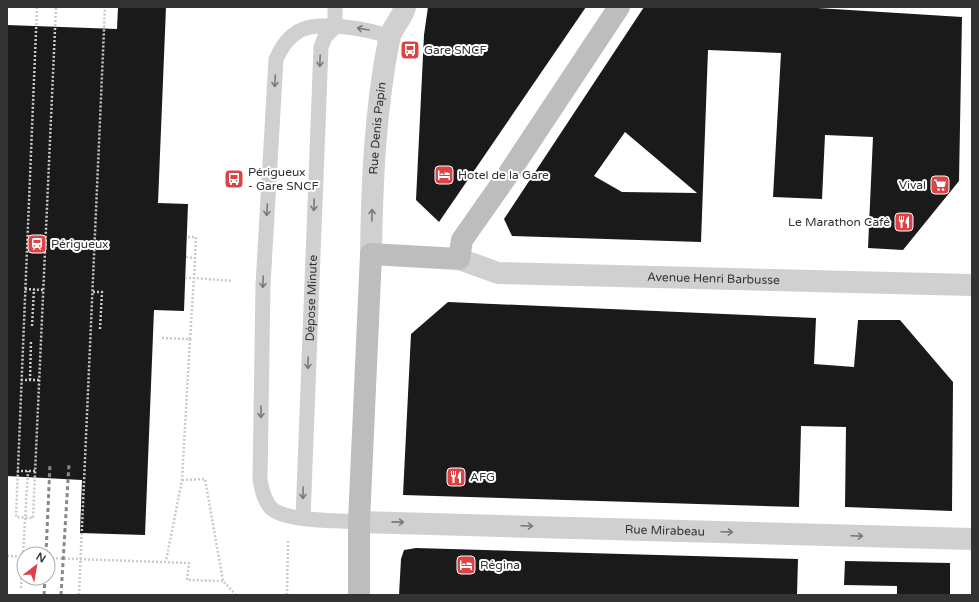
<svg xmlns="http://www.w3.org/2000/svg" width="979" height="602" font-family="'Varela Round',sans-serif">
<rect width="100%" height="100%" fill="#fff"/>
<g fill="#1a1a1a" fill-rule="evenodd">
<path d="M118,7H166L158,203L188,204L184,311L154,310L145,535L80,533L82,480L7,476V25L117,29Z"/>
<path d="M428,7H586L439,222L416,200L424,35Z"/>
<path d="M644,7H801L962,17L959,181L903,250L868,248L873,137L825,135L822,199L773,197L781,53L708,50L701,242L512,236L504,219ZM625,132L697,193L622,192L594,176Z"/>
<path d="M448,302L816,318L814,364L854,367L858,320H900L953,382L952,511L845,507L846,427L801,426L799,507L403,495L411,334Z"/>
<path d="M416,548L798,559L797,595H399L401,559L404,550Z"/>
<path d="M845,561L950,563V595H897V586L844,585Z"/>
</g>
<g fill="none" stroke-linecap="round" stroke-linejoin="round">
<g stroke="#cacaca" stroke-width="2.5" stroke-dasharray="2 2" stroke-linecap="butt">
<path d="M37,7L16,517L33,518L56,7"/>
<path d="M186,257L195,258"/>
<path d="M185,278H194L196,237H187"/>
<path d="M25,289L44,290"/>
<path d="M93,292H102L100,329"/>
<path d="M32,326L34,289"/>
<path d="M162,338L190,339L182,480L166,561"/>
<path d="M190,339L194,278L233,281"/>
<path d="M21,380H39"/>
<path d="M30,380L31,340"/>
<path d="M17,471H35"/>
<path d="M182,480L205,479L223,581L236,595"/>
<path d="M7,556L24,557"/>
<path d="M48,558L189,563L187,580L223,581"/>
<path d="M21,588L28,471"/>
<path d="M79,595L105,7"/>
<path d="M287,595L288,540"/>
</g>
<g stroke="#d0d0d0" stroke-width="15">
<path d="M335,27V7"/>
<path id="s1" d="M303,518L321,47L325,37L335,27"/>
<path d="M359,522C337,520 286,522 271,508C264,501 262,490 260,480L263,285L276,59C282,47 287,38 299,31C319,20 370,29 389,37"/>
</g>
<g stroke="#d0d0d0" stroke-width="22">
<path id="s2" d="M371,254C372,183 375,110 389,40C391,28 402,19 405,7"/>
<path id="s3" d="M459,259L498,273L971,285"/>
<path id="s4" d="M359,522L972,539"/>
</g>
<path stroke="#bdbdbd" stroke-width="22" d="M359,595V522L371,254L459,259L462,240L509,173L619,7"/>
<g stroke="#888" stroke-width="3" stroke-dasharray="4 3" stroke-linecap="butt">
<path d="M46,554L50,464"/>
<path d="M44,595L45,578"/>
<path d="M61,595L69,464"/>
</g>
</g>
<defs><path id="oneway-shaft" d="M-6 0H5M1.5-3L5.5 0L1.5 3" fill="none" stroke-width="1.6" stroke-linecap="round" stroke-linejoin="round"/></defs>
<g stroke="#7a7a7a">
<use href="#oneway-shaft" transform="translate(363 29) rotate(-170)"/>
<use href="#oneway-shaft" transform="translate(320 61) rotate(92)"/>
<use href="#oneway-shaft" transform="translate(275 81) rotate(93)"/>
<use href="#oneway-shaft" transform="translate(314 205) rotate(92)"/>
<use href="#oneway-shaft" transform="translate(267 210) rotate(94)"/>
<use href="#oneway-shaft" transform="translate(372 215) rotate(-89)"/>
<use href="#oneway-shaft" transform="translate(263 282) rotate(92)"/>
<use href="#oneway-shaft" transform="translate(308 363) rotate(92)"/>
<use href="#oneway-shaft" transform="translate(261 412) rotate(91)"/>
<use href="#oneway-shaft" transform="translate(303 493) rotate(91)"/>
<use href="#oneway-shaft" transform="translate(398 522) rotate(1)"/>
<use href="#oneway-shaft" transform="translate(527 526) rotate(2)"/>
<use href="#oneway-shaft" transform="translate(727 532) rotate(2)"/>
<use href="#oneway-shaft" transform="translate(857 536) rotate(2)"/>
</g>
<defs>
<symbol id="bus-square" viewBox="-11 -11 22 22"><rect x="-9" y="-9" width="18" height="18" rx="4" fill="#dc4347" stroke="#fff"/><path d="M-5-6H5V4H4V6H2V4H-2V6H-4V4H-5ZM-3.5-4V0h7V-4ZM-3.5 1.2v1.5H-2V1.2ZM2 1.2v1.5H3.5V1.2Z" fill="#fff"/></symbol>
<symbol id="hotel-square" viewBox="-11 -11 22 22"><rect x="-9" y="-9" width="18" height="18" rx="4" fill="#dc4347" stroke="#fff"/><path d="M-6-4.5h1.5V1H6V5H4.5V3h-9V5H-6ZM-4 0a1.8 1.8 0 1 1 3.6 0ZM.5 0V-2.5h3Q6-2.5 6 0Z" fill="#fff"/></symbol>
<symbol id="supermarket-square" viewBox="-11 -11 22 22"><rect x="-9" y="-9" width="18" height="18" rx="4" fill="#dc4347" stroke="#fff"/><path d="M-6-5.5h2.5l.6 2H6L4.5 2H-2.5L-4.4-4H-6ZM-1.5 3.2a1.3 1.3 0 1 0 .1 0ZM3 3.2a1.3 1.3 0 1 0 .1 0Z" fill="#fff"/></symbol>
<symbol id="restaurant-square" viewBox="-11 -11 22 22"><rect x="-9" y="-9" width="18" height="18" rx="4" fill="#dc4347" stroke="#fff"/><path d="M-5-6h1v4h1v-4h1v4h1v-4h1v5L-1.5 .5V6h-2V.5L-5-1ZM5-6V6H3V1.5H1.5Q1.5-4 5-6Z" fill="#fff"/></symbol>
<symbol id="station-square" viewBox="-11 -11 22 22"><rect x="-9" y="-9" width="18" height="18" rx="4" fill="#dc4347" stroke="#fff"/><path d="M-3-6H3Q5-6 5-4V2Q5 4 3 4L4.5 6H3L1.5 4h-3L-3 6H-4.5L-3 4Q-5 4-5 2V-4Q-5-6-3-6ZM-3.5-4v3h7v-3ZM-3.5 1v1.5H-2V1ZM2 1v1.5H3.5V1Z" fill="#fff"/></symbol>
</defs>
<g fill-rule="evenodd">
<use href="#bus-square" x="399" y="39" width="22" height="22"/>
<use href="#hotel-square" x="433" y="164" width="22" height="22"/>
<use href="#bus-square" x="223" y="168" width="22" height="22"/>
<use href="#supermarket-square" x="929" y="174" width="22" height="22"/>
<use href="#restaurant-square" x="893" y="211" width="22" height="22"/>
<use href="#station-square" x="26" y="233" width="22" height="22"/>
<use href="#restaurant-square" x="445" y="466" width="22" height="22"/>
<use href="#hotel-square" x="455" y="554" width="22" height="22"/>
</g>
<g text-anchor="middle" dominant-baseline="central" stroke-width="4" stroke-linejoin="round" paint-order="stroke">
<g font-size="12" fill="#333" stroke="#fff" text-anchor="start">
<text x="424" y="50">Gare SNCF</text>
<text x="248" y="172">Périgueux<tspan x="248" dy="14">- Gare SNCF</tspan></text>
<text x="458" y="175">Hotel de la Gare</text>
<text x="926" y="185" text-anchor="end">Vival</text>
<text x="890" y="222" text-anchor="end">Le Marathon Café</text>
<text x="51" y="244">Périgueux</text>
<text x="470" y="477">AFG</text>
<text x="480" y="565">Régina</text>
</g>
<g font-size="12" fill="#333" stroke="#fff">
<text stroke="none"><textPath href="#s2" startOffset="126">Rue Denis Papin</textPath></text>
<text stroke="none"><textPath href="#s3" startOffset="257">Avenue Henri Barbusse</textPath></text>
<text stroke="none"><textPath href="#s1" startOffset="220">Dépose Minute</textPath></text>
<text stroke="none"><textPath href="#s4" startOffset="306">Rue Mirabeau</textPath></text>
</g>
</g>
<rect width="979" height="602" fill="none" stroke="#333333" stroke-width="16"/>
<g transform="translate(36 566) rotate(31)"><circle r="19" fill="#ffffff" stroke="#adadad"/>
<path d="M0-3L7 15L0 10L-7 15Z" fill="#dc4347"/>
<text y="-6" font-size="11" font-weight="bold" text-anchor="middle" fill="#333333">N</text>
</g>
</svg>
